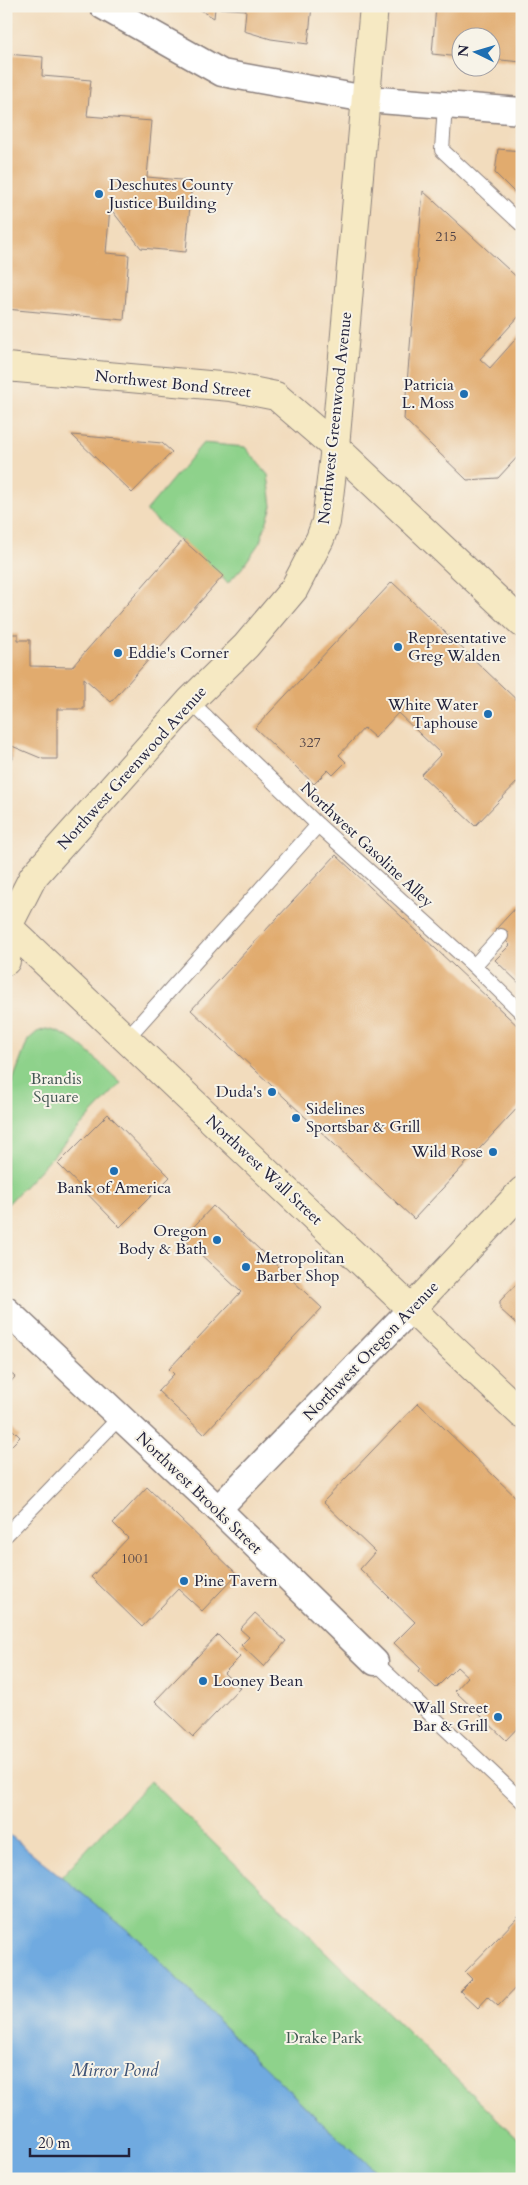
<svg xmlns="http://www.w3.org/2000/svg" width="528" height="2185" font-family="Cardo,serif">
<rect width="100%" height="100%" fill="#f7f3e8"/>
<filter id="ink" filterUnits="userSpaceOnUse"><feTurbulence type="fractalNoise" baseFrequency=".02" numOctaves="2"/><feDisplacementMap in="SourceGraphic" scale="10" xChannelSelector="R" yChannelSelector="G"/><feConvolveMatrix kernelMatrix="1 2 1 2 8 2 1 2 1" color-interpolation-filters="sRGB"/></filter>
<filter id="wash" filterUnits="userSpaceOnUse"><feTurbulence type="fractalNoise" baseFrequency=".0096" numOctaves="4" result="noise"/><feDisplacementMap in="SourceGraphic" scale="20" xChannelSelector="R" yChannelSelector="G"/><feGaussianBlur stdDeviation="1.12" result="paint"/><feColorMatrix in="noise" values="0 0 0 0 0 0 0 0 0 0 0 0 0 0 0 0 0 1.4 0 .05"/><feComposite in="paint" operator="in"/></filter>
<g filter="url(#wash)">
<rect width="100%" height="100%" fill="#f2dcbd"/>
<g fill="#8ed28b" stroke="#587a63">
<path d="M203,443L245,447L268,475L272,506L260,542L242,568L228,583L146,511Z"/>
<path d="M46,1029C76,1033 99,1064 121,1083L6,1206V1099L28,1040L37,1032Z"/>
<path d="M150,1781L522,2143V2179H389L380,2174L326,2127L201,2004L142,1942L61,1877Z"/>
</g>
<path fill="#70aae0" stroke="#49668e" d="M6,1832L142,1942L201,2004L326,2127L380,2174L389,2179H6Z"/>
<g id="blocks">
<g fill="#e1ab6e">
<path d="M194,6H312L308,44L271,39L244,31L246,10L215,8L214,18Z"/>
<path d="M436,6H522V62L490,59V38H460V57L432,54Z"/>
<path d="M6,54L43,57L42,76L91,80L87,116L152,121L147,177L192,181L186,252L141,248L110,208L106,253L129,255L124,320L6,309Z"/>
<path d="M498,149L522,151V200L495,173Z"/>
<path d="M423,191L522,282V313L480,359L490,368L522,332V452L498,478L467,480L404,419Z"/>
<path d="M72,435L162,443L172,452L132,493Z"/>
<path d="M183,540L223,576L111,702L84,678V709H57V759H43L12,746L13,759H6V634H18V640H30V666L72,667Z"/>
<path d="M392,582L522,705V777L475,826L421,775L441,754L398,713L375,738L364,728L339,755L346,762L333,775L328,770L314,784L255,728Z"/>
<path d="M336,855L522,1030V1103L414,1219L191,1010Z"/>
<path d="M522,901V986L495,960L510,945L495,930Z"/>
<path d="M108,1114L170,1177L120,1227L58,1164Z"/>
<path d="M213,1206L322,1308L204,1434L158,1391L174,1374L169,1369L241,1292L183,1238Z"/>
<path d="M522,1278V1329L500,1309V1301Z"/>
<path d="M6,1369L15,1377L6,1387Z"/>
<path d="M418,1403L522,1503V1723L506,1740L455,1691L468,1677L457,1667L436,1688L418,1671L420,1668L394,1643L415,1622L360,1569L375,1552L323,1502Z"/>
<path d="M6,1423L20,1437L6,1451Z"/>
<path d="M147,1487L237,1574L202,1611L178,1589L142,1627L91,1577L128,1538L113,1523Z"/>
<path d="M255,1613L286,1641L264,1667L241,1645L249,1637L240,1629Z"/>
<path d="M218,1635L240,1657L224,1673L240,1688L193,1737L155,1701Z"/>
<path d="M522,1913V1981L498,2006L488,1997L478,2008L460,1991L472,1979L465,1972Z"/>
</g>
</g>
</g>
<g filter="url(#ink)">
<use href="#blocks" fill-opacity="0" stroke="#8a7f7c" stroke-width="1"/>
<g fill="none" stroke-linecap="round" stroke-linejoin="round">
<defs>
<g id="lane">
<path d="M445,105L442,150L522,225"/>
<path d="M190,701L318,825L474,966L522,1013"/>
<path d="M474,966L501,936"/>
<path d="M126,1039L318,825"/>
<path d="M6,1535L120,1417"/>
<path d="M375,1662L522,1801"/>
</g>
<g id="street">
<path d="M103,6L222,73L366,99L522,111"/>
<path d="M6,1310L218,1509L375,1662"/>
<path d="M218,1509L411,1309"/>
</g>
<g id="secondary">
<path d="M6,367L231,387L276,396L335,447L522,623"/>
<path d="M6,925L522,1414"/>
<path d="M6,930L33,877L190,701L246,646L294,589L320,539L326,522L335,447L374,6"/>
<path d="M6,961L9,928"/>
<path d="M411,1309L522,1191"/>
</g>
</defs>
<use href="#lane" stroke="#8a7f7c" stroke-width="16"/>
<use href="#street" stroke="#8a7f7c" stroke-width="29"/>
<use href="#secondary" stroke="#8a7f7c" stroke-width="30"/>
<use href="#lane" stroke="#fff" stroke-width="14"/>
<use href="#street" stroke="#fff" stroke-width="26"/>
<use href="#secondary" stroke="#f6e9c3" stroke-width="28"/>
</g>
</g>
<g fill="#1f6fb2" stroke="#f7f3e8" stroke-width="2">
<circle cx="99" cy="194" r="5"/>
<circle cx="464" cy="394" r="5"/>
<circle cx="398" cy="647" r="5"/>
<circle cx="118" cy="653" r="5"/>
<circle cx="488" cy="714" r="5"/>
<circle cx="272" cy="1092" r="5"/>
<circle cx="296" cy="1118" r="5"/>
<circle cx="493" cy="1152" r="5"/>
<circle cx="114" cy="1171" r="5"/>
<circle cx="217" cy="1240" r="5"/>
<circle cx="246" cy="1267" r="5"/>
<circle cx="184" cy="1581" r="5"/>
<circle cx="203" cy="1681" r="5"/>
<circle cx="498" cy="1717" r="5"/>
</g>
<g text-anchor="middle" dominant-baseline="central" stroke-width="4" stroke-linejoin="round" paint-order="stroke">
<g font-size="14" fill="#524448">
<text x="446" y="236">215</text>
<text x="310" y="742">327</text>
<text x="135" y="1558">1001</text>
</g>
<g font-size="16" fill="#22223b" stroke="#f7f3e8" text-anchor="start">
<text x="109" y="185">Deschutes County<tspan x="109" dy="18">Justice Building</tspan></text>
<text x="454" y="385" text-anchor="end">Patricia<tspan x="454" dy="18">L. Moss</tspan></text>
<text x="408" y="638">Representative<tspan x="408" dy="18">Greg Walden</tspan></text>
<text x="128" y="653">Eddie's Corner</text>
<text x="478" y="705" text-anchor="end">White Water<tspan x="478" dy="18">Taphouse</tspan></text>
<text x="262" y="1092" text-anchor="end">Duda's</text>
<text x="306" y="1109">Sidelines<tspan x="306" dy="18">Sportsbar &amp; Grill</tspan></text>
<text x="483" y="1152" text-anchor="end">Wild Rose</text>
<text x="114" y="1188" text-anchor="middle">Bank of America</text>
<text x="207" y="1231" text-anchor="end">Oregon<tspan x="207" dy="18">Body &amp; Bath</tspan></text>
<text x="256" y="1258">Metropolitan<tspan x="256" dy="18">Barber Shop</tspan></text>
<text x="194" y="1581">Pine Tavern</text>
<text x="213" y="1681">Looney Bean</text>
<text x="488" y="1708" text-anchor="end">Wall Street<tspan x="488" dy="18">Bar &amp; Grill</tspan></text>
</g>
<g font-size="16" fill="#22223b" stroke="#f7f3e8">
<text transform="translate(173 384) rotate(6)">Northwest Bond Street</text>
<text transform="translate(335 418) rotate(-84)">Northwest Greenwood Avenue</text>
<text transform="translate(132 768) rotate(-48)">Northwest Greenwood Avenue</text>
<text transform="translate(367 845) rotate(43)">Northwest Gasoline Alley</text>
<text transform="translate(264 1170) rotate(43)">Northwest Wall Street</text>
<text transform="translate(371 1351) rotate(-46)">Northwest Oregon Avenue</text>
<text transform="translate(199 1493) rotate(44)">Northwest Brooks Street</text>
</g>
<g font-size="16" fill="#425753" stroke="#f7f3e8">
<text x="56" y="1079">Brandis<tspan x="56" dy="18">Square</tspan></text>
<text x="324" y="2038">Drake Park</text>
</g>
<g font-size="18" font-style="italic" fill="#3d5275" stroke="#f7f3e8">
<text x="115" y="2070">Mirror Pond</text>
</g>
</g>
<rect width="528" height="2185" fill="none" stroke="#f7f3e8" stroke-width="25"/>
<g transform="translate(476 52) rotate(275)"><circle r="24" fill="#f7f3e8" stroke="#a29fa3"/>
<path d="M0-4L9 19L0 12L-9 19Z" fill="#1f6fb2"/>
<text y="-8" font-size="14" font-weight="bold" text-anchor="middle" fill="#22223b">N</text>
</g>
<path d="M30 2148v8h99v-8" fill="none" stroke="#22223b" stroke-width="2.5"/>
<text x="38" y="2148" font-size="15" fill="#22223b" stroke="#f7f3e8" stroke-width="4" paint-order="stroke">20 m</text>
</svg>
